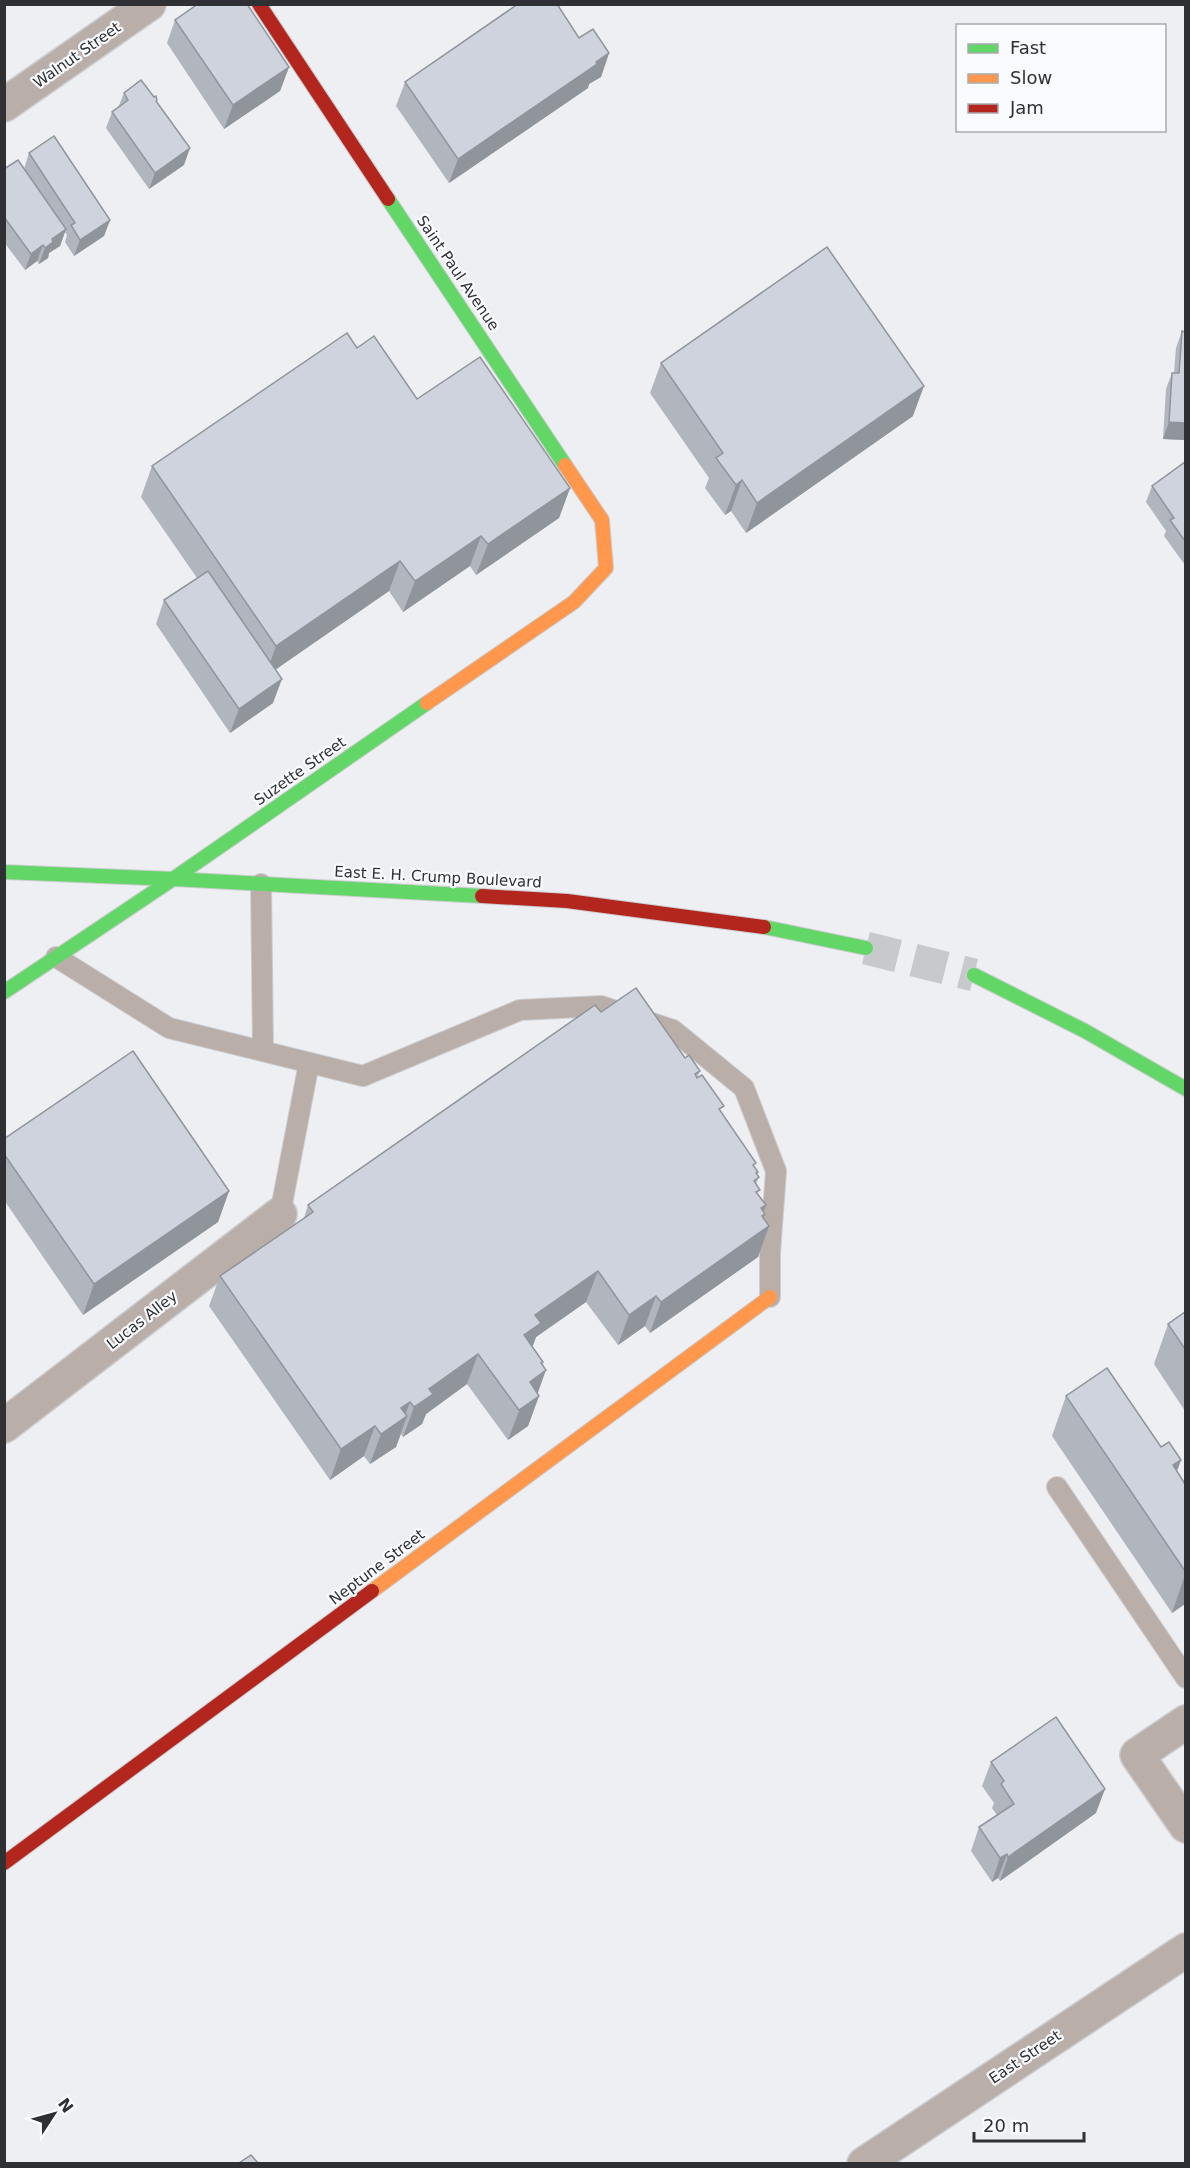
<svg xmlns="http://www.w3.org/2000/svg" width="1190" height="2168" font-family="'DejaVu Sans',sans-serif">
<rect width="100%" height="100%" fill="#edeff3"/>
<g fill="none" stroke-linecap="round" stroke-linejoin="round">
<path stroke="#c7c9cd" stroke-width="33" stroke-dasharray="33 16" stroke-linecap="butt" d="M866,948L974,975"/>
<defs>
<g id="lane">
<path d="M261,884L263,1051"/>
<path d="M56,957L169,1028L363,1076L520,1010L601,1006L673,1030L744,1088L776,1171L770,1253V1297"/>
<path d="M280,1214L309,1063"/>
<path d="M1057,1487L1186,1678"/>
</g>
<g id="street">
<path d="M4,105L149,4"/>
<path d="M4,1426L280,1214"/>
<path d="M1186,1722L1137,1755L1186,1826"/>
<path d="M864,2164L1186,1950"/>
</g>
<g id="fast">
<path d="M388,199L565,465"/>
<path d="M4,872L173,879L482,896"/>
<path d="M764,927L866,948"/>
<path d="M974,975L1085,1031L1186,1089"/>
<path d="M4,992L173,879L427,703"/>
</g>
<g id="slow">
<path d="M427,703L574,602L606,568L602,520L565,465"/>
<path d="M372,1591L770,1297"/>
</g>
<g id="jam">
<path d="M259,4L388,199"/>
<path d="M482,896L567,901L764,927"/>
<path d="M4,1863L372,1591"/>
</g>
</defs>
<use href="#lane" stroke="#cccdd0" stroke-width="22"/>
<use href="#street" stroke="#cccdd0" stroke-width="36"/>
<use href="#fast" stroke="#cccdd0" stroke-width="16"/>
<use href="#slow" stroke="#cccdd0" stroke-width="16"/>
<use href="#jam" stroke="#cccdd0" stroke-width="16"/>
<use href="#lane" stroke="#baaea9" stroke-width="20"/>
<use href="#street" stroke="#baaea9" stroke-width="33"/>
<use href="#fast" stroke="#63d668" stroke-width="14"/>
<use href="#slow" stroke="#ff974d" stroke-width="14"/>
<use href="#jam" stroke="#b3261e" stroke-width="14"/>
</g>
<g fill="#b1b5be">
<path d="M175,20L289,67L280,91L224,129L167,43Z"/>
<path d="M579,38L609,53L601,77L589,84L588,88L449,183L396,106L405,82Z"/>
<path d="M124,93L157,102L184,165L149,189L106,128L112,112L118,108Z"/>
<path d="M29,153L110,220L104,236L74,256L65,242L67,235L65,232L60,246L49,253L48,258L39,264L37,261L25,270L4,242V169H24Z"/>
<path d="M1182,331L1185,332V440L1163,439L1166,389L1172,373H1174L1176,348Z"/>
<path d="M357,348L417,399L570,488L559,518L476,575L470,566L403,612L389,591L275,669L273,703L230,733L156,624L164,600L197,578L141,497L152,466Z"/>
<path d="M661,363L913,416L746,533L731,511L725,515L705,488L709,478L650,393Z"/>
<path d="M1185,462V565L1164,536L1166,531L1146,502L1152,486Z"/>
<path d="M601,1012L685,1058L700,1071L697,1078L721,1113L758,1172L757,1175L759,1177L756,1184L758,1195L763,1211V1218L769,1226L758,1257L650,1333L645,1326L618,1345L586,1302L536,1337L532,1347L543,1362L537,1393L539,1396L528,1426L508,1440L467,1384L426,1414L422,1424L403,1437L401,1434L396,1447L370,1464L364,1456L330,1480L209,1306L220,1276L304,1218L308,1205Z"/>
<path d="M4,1139L229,1191L218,1222L83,1315L4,1200Z"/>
<path d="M1185,1312V1411L1154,1364L1168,1324Z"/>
<path d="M1066,1396L1161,1447L1181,1460L1177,1471L1185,1484V1604L1172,1613L1052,1436Z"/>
<path d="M991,1762L1096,1813L1000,1881L998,1878L992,1882L971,1851L979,1827L997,1815L992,1808L994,1803L982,1786Z"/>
</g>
<g fill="#90949b">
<path d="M609,53L601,77L589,84L588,88L449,183L458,159Z"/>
<path d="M289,67L280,91L224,129L233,105Z"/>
<path d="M190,148L184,165L149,189L155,173Z"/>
<path d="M110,220L104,236L74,256L80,240Z"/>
<path d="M66,229L60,246L49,253L48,258L39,264L45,248L52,239Z"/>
<path d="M43,245L37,261L25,270L31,254Z"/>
<path d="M924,386L913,416L746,533L757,503Z"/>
<path d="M1169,422L1185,423V440L1163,439Z"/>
<path d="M742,480L731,511L725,515L736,485Z"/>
<path d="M570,488L559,518L476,575L488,544Z"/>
<path d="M481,536L470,566L403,612L415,581Z"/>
<path d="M400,561L389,591L265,677L276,646Z"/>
<path d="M282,679L273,703L230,733L239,709Z"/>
<path d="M229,1191L218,1222L83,1315L94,1284Z"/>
<path d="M766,1205L762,1216L765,1214L757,1234L769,1226L758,1257L650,1333L661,1302Z"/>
<path d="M598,1271L586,1302L536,1337L530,1354L524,1335L535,1315Z"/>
<path d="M656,1296L645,1326L618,1345L629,1315Z"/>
<path d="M478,1354L467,1384L426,1414L422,1424L403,1437L414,1407L429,1389Z"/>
<path d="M543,1362L537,1376L546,1370L536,1398L539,1396L528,1426L508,1440L530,1382Z"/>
<path d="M410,1402L404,1418L407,1416L396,1447L370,1464L381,1434L401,1408Z"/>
<path d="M375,1426L364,1456L330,1480L341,1449Z"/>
<path d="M1181,1460L1166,1500L1173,1465Z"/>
<path d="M1185,1575V1604L1172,1613Z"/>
<path d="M1105,1789L1096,1813L1000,1881L1008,1857Z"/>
<path d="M1007,1854L998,1878L992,1882L1000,1858Z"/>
</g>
<g fill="#ced3dd" stroke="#90949b" stroke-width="1.5">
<path d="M198,4H247L289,67L233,105L175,20Z"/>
<path d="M518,4H557L579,38L593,29L609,53L596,62L597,64L458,159L405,82Z"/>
<path d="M141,80L154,97L156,96L157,100L156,101L190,148L155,173L112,112L128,100L124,93Z"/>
<path d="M54,136L110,220L80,240L71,225L75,223L29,153Z"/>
<path d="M18,160L66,229L52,239L53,242L45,248L43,245L31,254L4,217V169Z"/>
<path d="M827,247L924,386L757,503L742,480L736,485L716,458L723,453L661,363Z"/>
<path d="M1182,331L1185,332V423L1169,422L1172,373H1179Z"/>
<path d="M347,333L357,348L374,336L417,399L480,357L570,488L488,544L481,536L415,581L400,561L276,646L152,466Z"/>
<path d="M1185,462V541L1170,520L1174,518L1152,486Z"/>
<path d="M208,571L282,679L239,709L164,600Z"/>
<path d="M636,988L685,1058L689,1055L700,1071L695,1074L697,1078L702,1075L724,1106L719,1109L756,1163L753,1165L758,1172L756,1173L759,1177L754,1181L760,1190L756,1192L766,1205L761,1208L765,1214L762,1216L769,1226L661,1302L656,1296L629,1315L598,1271L535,1315L541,1323L524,1335L543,1362L541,1363L546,1370L530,1382L539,1396L519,1410L478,1354L429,1389L433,1394L414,1407L410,1402L401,1408L407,1416L381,1434L375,1426L341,1449L220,1276L313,1212L308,1205L595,1005L601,1012Z"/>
<path d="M133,1051L229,1191L94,1284L4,1154V1139Z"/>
<path d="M1185,1312V1349L1168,1324Z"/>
<path d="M1107,1368L1161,1447L1169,1442L1181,1460L1173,1465L1185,1484V1571L1066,1396Z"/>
<path d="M1056,1717L1105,1789L1008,1857L1007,1854L1000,1858L979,1827L1014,1804L1001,1784L1004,1781L991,1762Z"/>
<path d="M251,2155L258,2163H239Z"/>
</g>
<g text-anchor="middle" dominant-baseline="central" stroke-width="4.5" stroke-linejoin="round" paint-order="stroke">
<g font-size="15" fill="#2f3033" stroke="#f9fbfe">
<text transform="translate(77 55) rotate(-35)">Walnut Street</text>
<text transform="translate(458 273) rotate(56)">Saint Paul Avenue</text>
<text transform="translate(300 771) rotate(-35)">Suzette Street</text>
<text transform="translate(438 877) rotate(3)">East E. H. Crump Boulevard</text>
<text transform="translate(142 1320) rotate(-38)">Lucas Alley</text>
<text transform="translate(377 1567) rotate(-37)">Neptune Street</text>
<text transform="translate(1025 2057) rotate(-34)">East Street</text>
</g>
</g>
<rect width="1190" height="2168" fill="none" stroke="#2f3033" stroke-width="12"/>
<rect x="956" y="24" width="210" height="108" fill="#f9fbfe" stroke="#a8aaad" stroke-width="1.5"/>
<rect x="968" y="44" width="30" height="9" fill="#63d668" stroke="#a8aaad" stroke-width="1.5"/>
<text x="1010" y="54" font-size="18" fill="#2f3033">Fast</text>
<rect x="968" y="74" width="30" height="9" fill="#ff974d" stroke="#a8aaad" stroke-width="1.5"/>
<text x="1010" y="84" font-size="18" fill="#2f3033">Slow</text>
<rect x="968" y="104" width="30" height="9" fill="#b3261e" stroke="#a8aaad" stroke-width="1.5"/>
<text x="1010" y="114" font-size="18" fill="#2f3033">Jam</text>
<g transform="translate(54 2114) rotate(54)" stroke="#f9fbfe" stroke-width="4.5" paint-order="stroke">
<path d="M0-4.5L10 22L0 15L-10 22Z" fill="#2f3033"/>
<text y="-9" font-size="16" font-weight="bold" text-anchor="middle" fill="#2f3033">N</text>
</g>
<path d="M974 2132v9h110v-9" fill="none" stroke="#2f3033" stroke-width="3"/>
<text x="983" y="2132" font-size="18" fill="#2f3033" stroke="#f9fbfe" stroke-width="4.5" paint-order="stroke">20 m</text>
</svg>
